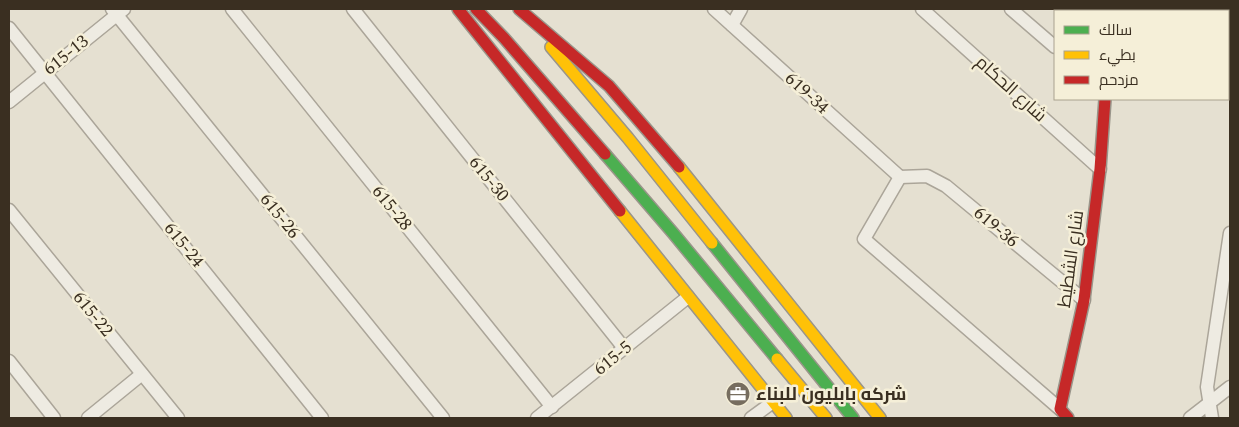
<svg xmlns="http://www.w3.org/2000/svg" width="1239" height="427" font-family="Spectral,Cairo,serif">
<rect width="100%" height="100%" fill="#e5e0d1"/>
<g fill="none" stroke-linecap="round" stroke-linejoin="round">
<defs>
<g id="street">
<path d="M112,9L443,418"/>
<path d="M232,9L552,407"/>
<path d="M353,9L624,348"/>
<path d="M714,9L900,177"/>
<path d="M922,9L1100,169"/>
<path d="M1011,9L1055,47"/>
<path d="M732,25L741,9"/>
<path d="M9,28L322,418"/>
<path d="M9,102L124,9"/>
<path d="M900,177L864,239L1060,409"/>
<path d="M900,177L927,176L946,186L1084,300"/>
<path d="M9,210L178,418"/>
<path d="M9,361L54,418"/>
<path d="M88,418L142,374"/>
<path d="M537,418L688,297"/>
<path d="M751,418L773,402"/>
<path d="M1190,418L1230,387"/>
<path d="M1212,418L1207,387L1230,233"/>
</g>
<g id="fast">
<path d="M605,154L673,233L777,359"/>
<path d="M712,243L853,418"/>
</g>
<g id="slow">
<path d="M551,47L628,138L712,243"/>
<path d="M679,167L880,418"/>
<path d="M620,211L786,418"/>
<path d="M777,359L826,418"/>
</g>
<g id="jam">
<path d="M458,9L620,211"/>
<path d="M476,9L504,38L605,154"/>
<path d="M519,9L609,86L679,167"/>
<path d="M1114,11L1115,9"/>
<path d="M1068,418L1060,409L1084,300L1100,169L1105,99"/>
</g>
</defs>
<use href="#street" stroke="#aba599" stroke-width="15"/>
<use href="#fast" stroke="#9a958a" stroke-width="14"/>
<use href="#slow" stroke="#9a958a" stroke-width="14"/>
<use href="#jam" stroke="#9a958a" stroke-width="14"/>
<use href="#street" stroke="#eeebe2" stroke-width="12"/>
<use href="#fast" stroke="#4caf50" stroke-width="11"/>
<use href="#slow" stroke="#ffc107" stroke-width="11"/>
<use href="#jam" stroke="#c62828" stroke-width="11"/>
</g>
<defs>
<symbol id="office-disc" viewBox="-11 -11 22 22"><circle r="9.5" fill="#766d5f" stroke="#f5efd8"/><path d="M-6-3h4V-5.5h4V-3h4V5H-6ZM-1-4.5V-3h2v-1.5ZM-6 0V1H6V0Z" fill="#fff"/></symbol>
</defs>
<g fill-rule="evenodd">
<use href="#office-disc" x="724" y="380" width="28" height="28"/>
</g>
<g text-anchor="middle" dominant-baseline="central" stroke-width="5" stroke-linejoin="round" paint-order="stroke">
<g font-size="18" fill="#3a2f21" stroke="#f5efd8">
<text transform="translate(66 55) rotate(-39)">615-13</text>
<text transform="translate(1011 89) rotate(42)">شارع الحكام</text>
<text transform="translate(807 93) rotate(42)">619-34</text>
<text transform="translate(489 179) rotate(51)">615-30</text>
<text transform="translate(392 208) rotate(51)">615-28</text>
<text transform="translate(280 216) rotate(51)">615-26</text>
<text transform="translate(996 227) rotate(40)">619-36</text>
<text transform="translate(184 245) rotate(51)">615-24</text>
<text transform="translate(1071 259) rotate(-82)">شارع الشطيط</text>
<text transform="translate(93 314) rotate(51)">615-22</text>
<text transform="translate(613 358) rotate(-39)">615-5</text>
</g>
<g font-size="18" font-weight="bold" fill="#3a2f21" stroke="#f5efd8" text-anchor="start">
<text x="756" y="394">شركه بابليون للبناء</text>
</g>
</g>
<rect width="1239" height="427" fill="none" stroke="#3a2f21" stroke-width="20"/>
<rect x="1054" y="10" width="175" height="90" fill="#f5efd8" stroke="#aaa28f"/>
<rect x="1064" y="26" width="25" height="8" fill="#4caf50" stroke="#aaa28f"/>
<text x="1099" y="35" font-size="15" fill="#3a2f21">سالك</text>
<rect x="1064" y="51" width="25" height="8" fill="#ffc107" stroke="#aaa28f"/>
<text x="1099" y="60" font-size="15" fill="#3a2f21">بطيء</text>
<rect x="1064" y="76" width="25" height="8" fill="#c62828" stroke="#aaa28f"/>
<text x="1099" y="85" font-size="15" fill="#3a2f21">مزدحم</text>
</svg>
